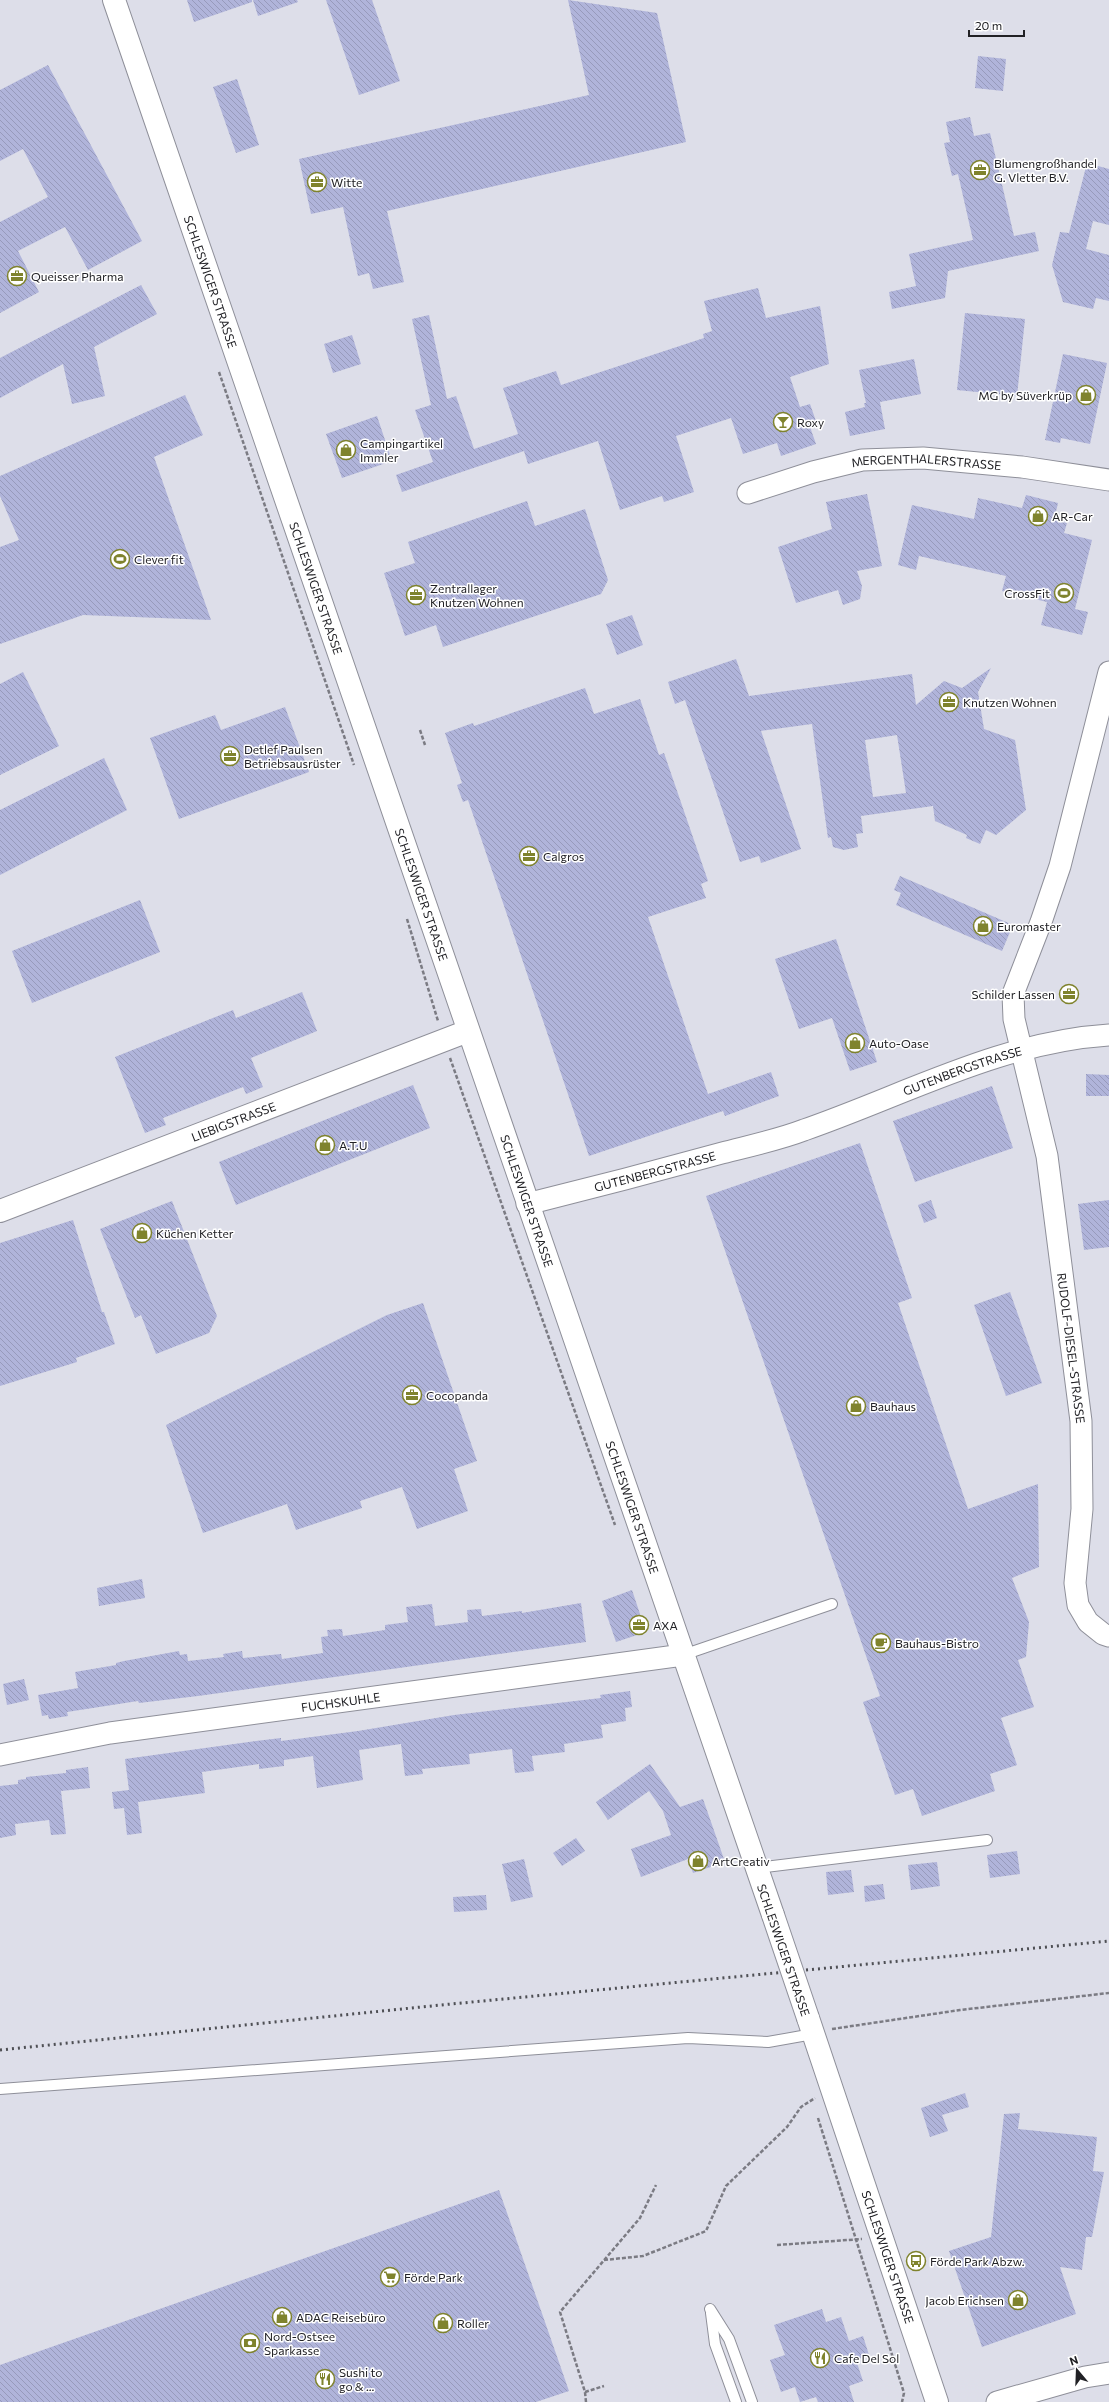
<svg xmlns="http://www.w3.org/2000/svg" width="1109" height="2402" font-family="Commissioner,sans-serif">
<defs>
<pattern id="building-back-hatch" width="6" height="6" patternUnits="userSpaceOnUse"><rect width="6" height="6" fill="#b0b4da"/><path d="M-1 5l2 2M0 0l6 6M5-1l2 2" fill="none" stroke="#979abb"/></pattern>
</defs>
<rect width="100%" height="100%" fill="#dddee9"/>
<g fill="url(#building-back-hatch)" fill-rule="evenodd">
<path d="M187,0H252V2L194,22Z"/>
<path d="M253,0H297L298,2L258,16Z"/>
<path d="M326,0H372L400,81L359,95Z"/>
<path d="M568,0L657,13L686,142L387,211L404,282L373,289L369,273L358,276L343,207L311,214L299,159L589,95Z"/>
<path d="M978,56L1006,59L1003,91L975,88Z"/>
<path d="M48,65L142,241L88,270L65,227L18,251L39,292L0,313V222L48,197L23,149L0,161V90Z"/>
<path d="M237,79L259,145L236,153L213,87Z"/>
<path d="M970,117L974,136L990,133L1014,236L1035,232L1039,251L948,271L945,298L892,309L889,292L916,286L909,254L973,240L958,174L952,176L944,143L950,142L946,122Z"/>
<path d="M1087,163L1109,169V225L1093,221L1086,249L1109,255V301L1096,298L1093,309L1063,302L1052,265L1060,232L1069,233Z"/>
<path d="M141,285L157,314L94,347L105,396L72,404L63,364L0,398V358Z"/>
<path d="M758,288L766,318L820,306L829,364L790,377L800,407L810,404L817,424L810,427L816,444L781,456L777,443L743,454L731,418L676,436L694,492L664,502L662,496L620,510L598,441L528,464L524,451L402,492L396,475L433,462L415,410L431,405L412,319L429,315L447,399L456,396L474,449L518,434L503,388L556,371L561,385L704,338L703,334L712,331L704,301Z"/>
<path d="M965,313L1025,319L1017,396L957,390Z"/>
<path d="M352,335L361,364L333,373L324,344Z"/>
<path d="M1063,354L1107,363L1090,444L1061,438L1060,443L1045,440Z"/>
<path d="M914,359L921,394L880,402L885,429L850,436L845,412L865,407L864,403H866L859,370Z"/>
<path d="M185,395L203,435L154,457L211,620L83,615L0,644V547L19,540L0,496V476Z"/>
<path d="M377,416L392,461L342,478L326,434Z"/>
<path d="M867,494L882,566L857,571L862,586L860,599L843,605L838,590L796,603L778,547L832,529L826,502Z"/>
<path d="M1026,495L1058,503L1054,520L1067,523L1064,533L1092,540L1075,609L1088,612L1082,635L1041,625L1047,602L1002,591L1006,576L919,556L916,570L898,565L912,505L974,519L978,498L1022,508Z"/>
<path d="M527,501L535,526L585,509L608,580L601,594L443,647L436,625L405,636L384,573L415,563L408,542Z"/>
<path d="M632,615L643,645L617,655L606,624Z"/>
<path d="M736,659L749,696L912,674L916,705L944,681L962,688L991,668L978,692L984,729L1015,740L1026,810L996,835L986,830L980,844L966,838L967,835L935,821L933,806L861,816L863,833L856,834L858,847L844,850L833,847L831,837L828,838L812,724L761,731L801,849L761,863L759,856L740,862L685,700L675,704L668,682ZM897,735L906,793L873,797L865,740Z"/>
<path d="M23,672L59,746L0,775V684Z"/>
<path d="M585,688L594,714L640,699L659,755L664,753L708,881L701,884L706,898L648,917L708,1094L771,1072L779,1096L725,1116L723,1111L589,1156L468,800L463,802L460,794L457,785L462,783L445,733L473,723L474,726Z"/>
<path d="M285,707L309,772L179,819L150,738L215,715L221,730Z"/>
<path d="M104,758L127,810L0,875V810Z"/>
<path d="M900,876L1013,925L1002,951L896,905L901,893L894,890Z"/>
<path d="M140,900L160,952L32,1003L12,951Z"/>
<path d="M836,939L877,1062L850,1071L832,1018L799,1029L775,959Z"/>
<path d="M1067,984L1078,992L1070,1003L1059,995Z"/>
<path d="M302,992L317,1031L251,1058L263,1087L246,1094L243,1087L163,1118L166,1125L145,1133L115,1057L233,1010L236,1018Z"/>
<path d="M1086,1074L1109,1075V1096H1086Z"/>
<path d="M413,1085L430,1128L236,1205L219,1162Z"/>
<path d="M992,1086L1013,1148L915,1182L893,1121Z"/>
<path d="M860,1143L912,1298L898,1303L968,1509L1038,1484L1039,1567L1012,1578L1029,1622L1026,1657L1018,1660L1034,1707L1001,1718L1017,1765L990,1774L995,1791L922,1816L913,1789L895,1795L863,1702L880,1696L706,1196Z"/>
<path d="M931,1200L937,1218L924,1223L918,1205Z"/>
<path d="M1109,1200V1247L1084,1250L1078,1204Z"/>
<path d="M172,1201L217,1316L209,1333L156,1354L141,1315L135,1318L100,1229Z"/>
<path d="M73,1220L102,1312H104L115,1344L76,1358L77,1362L0,1386V1243Z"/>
<path d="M1010,1292L1042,1383L1006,1396L974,1305Z"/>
<path d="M423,1303L477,1461L454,1469L468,1511L417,1529L402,1487L360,1501L362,1508L296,1530L287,1504L203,1533L166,1425L387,1315Z"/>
<path d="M142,1579L145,1598L99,1606L97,1588Z"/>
<path d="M632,1590L646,1632L616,1642L602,1601Z"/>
<path d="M581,1603L586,1642L198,1696L139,1703L138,1701L67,1712L68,1716L49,1719L48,1715L42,1716L38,1695L78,1688L75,1672L116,1665V1663L124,1661L179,1651L180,1655L187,1654L188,1661L224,1657L223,1654L242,1651L243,1658L281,1654L282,1659L323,1653L321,1637L328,1636L327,1630L342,1629L343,1636L385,1630V1625L408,1622L406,1607L432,1604L435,1626L468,1622L467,1610L481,1609L482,1616L522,1611V1613Z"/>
<path d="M24,1679L29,1700L7,1705L3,1684Z"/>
<path d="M630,1691L632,1707L625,1708L626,1721L601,1725L603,1738L564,1744L565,1752L532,1756L534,1771L515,1773L512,1749L469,1754L470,1764L422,1769L423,1774L405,1776L401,1744L359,1750L363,1780L317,1788L313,1756L284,1760V1766L259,1769V1764L202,1772L205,1793L138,1802L142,1833L127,1835L124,1808L114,1809L112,1792L129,1790L125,1759L256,1741L281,1738V1741L358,1731L454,1715L601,1698L600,1695Z"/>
<path d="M650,1764L680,1807L703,1799L725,1862L693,1873L688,1859L641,1877L631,1849L671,1835L663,1811L649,1791L608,1820L596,1802Z"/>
<path d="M88,1767L90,1788L61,1791L66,1834L51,1835L49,1820L15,1824L16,1835L0,1838V1786L18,1784V1780L26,1779V1777L66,1773V1770Z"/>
<path d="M576,1838L585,1851L562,1866L553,1853Z"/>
<path d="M1017,1851L1020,1874L990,1878L987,1855Z"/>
<path d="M524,1859L533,1897L511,1902L502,1864Z"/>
<path d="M937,1862L940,1886L911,1890L908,1865Z"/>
<path d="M851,1870L854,1892L828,1895L826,1872Z"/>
<path d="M883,1884L885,1899L865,1902L864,1886Z"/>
<path d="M486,1895L487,1910L454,1912L453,1897Z"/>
<path d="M965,2093L969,2107L942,2115L948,2131L930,2137L921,2108Z"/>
<path d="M1020,2113L1018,2129L1097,2137L1093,2171L1104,2172L1092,2237H1086L1082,2270L1060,2267L1076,2314L982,2347L949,2251L991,2237L1004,2114Z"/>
<path d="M499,2190L569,2391L536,2402H0V2365Z"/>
<path d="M822,2309L826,2322L841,2317L849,2341L863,2336L869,2355L856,2360L863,2381L849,2386L854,2402H818L816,2397L800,2402L795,2387L781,2392L770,2360L785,2355L774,2325Z"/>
</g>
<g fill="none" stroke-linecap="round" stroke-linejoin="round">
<defs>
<g id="service">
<path d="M683,1655L832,1604"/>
<path d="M757,1868L987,1840"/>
<path d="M0,2089L688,2038L768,2042L813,2034"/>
<path d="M710,2309L729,2339L752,2402"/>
<path d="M711,2313L715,2344L736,2402"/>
</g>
<g id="minor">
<path id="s1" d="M748,493L813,472L862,460L923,458L1022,467L1109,480"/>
<path id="s2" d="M1109,672L1060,866L1041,922L1013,994L1014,1019L1047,1156L1081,1421L1082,1509L1075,1583L1078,1605L1088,1622L1103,1634L1109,1636"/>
<path id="s3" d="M527,1204C592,1188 657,1171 722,1153C749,1146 778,1140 804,1130C905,1095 1000,1042 1109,1035"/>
<path id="s4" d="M0,1755L110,1733L683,1655"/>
<path d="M997,2402L1085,2377L1109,2373"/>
</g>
<g id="tertiary">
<path id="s5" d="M0,1211L468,1031"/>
</g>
<g id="secondary">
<path id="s6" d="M114,0L773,1915"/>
<path id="s7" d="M808,2018L937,2402"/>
</g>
</defs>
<use href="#service" stroke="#8e8f99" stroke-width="12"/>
<use href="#minor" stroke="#8e8f99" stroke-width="23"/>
<use href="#tertiary" stroke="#8e8f99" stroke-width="24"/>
<use href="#secondary" stroke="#8e8f99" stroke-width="24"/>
<g stroke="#7b7b83" stroke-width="2.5" stroke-dasharray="4 2" stroke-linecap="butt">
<path d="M219,372L354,765"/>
<path d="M420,730L425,745"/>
<path d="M407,919L438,1021"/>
<path d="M450,1058L615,1525"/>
<path d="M832,2029L960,2010L1109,1993"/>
<path d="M818,2118L904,2393L902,2402"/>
<path d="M777,2245L862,2239"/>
<path d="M604,2260L643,2256L706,2231L726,2186L787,2127L801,2107L815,2098"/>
<path d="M585,2392L604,2386"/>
<path d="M586,2402L585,2392L560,2312L640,2218L656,2185"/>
</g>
<use href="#service" stroke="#fff" stroke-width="10"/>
<use href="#minor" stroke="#fff" stroke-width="21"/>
<use href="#tertiary" stroke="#fff" stroke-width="22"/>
<use href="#secondary" stroke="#fff" stroke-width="22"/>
<path stroke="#4e4f54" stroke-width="3" stroke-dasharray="2 4" stroke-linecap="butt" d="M0,2050L441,2005L1109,1941"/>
<defs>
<path id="secondary-bridge" d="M773,1915L808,2018"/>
</defs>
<use href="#secondary-bridge" stroke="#8e8f99" stroke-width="24" stroke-linecap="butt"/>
<use href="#secondary-bridge" stroke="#fff" stroke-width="22"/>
</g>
<defs>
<symbol id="office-ring" viewBox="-11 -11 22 22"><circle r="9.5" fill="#fff" stroke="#7f832d" stroke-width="1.5"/><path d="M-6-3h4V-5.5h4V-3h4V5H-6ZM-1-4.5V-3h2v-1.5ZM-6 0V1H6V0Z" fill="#7f832d"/></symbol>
<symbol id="shop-ring" viewBox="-11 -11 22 22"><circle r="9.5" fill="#fff" stroke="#7f832d" stroke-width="1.5"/><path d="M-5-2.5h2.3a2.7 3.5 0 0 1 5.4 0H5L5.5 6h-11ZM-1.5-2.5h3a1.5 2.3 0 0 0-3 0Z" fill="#7f832d"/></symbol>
<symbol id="bar-ring" viewBox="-11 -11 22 22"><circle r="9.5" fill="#fff" stroke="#7f832d" stroke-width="1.5"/><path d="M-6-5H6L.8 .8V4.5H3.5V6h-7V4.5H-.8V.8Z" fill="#7f832d"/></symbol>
<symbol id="stadium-ring" viewBox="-11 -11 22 22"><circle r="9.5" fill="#fff" stroke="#7f832d" stroke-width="1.5"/><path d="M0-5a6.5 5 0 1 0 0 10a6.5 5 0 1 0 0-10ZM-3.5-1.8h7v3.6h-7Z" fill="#7f832d"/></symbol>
<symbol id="cafe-ring" viewBox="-11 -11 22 22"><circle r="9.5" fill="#fff" stroke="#7f832d" stroke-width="1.5"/><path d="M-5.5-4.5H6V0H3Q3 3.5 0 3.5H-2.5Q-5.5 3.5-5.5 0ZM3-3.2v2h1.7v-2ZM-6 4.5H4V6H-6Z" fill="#7f832d"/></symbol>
<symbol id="bus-ring" viewBox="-11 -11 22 22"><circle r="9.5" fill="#fff" stroke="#7f832d" stroke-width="1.5"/><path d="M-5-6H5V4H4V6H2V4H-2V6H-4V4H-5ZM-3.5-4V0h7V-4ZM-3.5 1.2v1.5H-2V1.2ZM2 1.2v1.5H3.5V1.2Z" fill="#7f832d"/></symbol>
<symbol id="supermarket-ring" viewBox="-11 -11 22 22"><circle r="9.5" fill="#fff" stroke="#7f832d" stroke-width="1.5"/><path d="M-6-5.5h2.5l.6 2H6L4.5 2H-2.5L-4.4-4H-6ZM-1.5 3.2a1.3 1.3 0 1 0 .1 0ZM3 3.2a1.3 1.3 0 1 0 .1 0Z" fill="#7f832d"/></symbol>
<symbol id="bank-ring" viewBox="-11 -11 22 22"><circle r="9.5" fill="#fff" stroke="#7f832d" stroke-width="1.5"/><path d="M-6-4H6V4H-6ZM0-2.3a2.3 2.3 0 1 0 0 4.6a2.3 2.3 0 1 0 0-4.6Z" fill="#7f832d"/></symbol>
<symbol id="restaurant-ring" viewBox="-11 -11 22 22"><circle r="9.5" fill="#fff" stroke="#7f832d" stroke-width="1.5"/><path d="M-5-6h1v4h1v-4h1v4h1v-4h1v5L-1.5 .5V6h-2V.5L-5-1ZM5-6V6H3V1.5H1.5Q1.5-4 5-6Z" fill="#7f832d"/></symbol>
</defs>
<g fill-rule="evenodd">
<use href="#office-ring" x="969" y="159" width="22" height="22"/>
<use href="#office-ring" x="306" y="171" width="22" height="22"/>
<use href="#office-ring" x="6" y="265" width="22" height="22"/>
<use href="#shop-ring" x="1075" y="384" width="22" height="22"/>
<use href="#bar-ring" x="772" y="411" width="22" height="22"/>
<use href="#shop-ring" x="335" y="439" width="22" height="22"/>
<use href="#shop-ring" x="1027" y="505" width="22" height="22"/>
<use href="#stadium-ring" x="109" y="548" width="22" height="22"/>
<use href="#stadium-ring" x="1053" y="582" width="22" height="22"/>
<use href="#office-ring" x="405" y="584" width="22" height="22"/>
<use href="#office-ring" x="938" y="691" width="22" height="22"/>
<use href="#office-ring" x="219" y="745" width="22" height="22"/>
<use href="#office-ring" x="518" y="845" width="22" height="22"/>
<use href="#shop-ring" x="972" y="915" width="22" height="22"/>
<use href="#office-ring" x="1058" y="983" width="22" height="22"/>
<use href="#shop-ring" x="844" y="1032" width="22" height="22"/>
<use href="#shop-ring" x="314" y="1134" width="22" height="22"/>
<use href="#shop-ring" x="131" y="1222" width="22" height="22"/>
<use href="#office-ring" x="401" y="1384" width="22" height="22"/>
<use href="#shop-ring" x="845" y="1395" width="22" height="22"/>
<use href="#office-ring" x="628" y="1614" width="22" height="22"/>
<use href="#cafe-ring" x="870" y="1632" width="22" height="22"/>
<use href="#shop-ring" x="687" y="1850" width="22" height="22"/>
<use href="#bus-ring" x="905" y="2250" width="22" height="22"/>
<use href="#supermarket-ring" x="379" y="2266" width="22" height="22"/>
<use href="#shop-ring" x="1007" y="2289" width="22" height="22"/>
<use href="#shop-ring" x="271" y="2306" width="22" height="22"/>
<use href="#shop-ring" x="432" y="2312" width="22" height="22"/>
<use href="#bank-ring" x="239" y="2332" width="22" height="22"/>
<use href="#restaurant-ring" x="809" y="2347" width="22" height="22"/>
<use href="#restaurant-ring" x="314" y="2368" width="22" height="22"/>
</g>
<g text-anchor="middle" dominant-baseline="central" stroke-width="3" stroke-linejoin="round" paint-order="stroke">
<g font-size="12" fill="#212125" stroke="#fff" text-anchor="start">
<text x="994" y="163">Blumengroßhandel<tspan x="994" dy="14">G. Vletter B.V.</tspan></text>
<text x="331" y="182">Witte</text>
<text x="31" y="276">Queisser Pharma</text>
<text x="1072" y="395" text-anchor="end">MG by Süverkrüp</text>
<text x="797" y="422">Roxy</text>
<text x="360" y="443">Campingartikel<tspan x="360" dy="14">Immler</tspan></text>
<text x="1052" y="516">AR-Car</text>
<text x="134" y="559">Clever fit</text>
<text x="430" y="588">Zentrallager<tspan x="430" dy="14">Knutzen Wohnen</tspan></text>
<text x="1050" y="593" text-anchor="end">CrossFit</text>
<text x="963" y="702">Knutzen Wohnen</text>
<text x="244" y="749">Detlef Paulsen<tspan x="244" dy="14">Betriebsausrüster</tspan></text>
<text x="543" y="856">Calgros</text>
<text x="997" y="926">Euromaster</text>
<text x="1055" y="994" text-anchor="end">Schilder Lassen</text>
<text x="869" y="1043">Auto-Oase</text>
<text x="339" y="1145">A.T.U</text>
<text x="156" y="1233">Küchen Ketter</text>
<text x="426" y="1395">Cocopanda</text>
<text x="870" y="1406">Bauhaus</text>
<text x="653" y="1625">AXA</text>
<text x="895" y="1643">Bauhaus-Bistro</text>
<text x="712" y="1861">ArtCreativ</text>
<text x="930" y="2261">Förde Park Abzw.</text>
<text x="404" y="2277">Förde Park</text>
<text x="1004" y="2300" text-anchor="end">Jacob Erichsen</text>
<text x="296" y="2317">ADAC Reisebüro</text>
<text x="457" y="2323">Roller</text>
<text x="264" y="2336">Nord-Ostsee<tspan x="264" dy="14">Sparkasse</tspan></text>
<text x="834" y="2358">Cafe Del Sol</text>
<text x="339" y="2372">Sushi to<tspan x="339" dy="14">go &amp; ...</tspan></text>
</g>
<g font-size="12" fill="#212125" stroke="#fff">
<text stroke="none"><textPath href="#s6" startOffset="298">SCHLESWIGER STRASSE</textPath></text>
<text stroke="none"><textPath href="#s1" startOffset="183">MERGENTHALERSTRASSE</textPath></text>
<text stroke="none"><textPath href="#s6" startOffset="622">SCHLESWIGER STRASSE</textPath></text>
<text stroke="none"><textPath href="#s6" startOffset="946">SCHLESWIGER STRASSE</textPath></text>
<text stroke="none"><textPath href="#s3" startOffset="456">GUTENBERGSTRASSE</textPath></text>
<text stroke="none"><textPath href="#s5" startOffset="250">LIEBIGSTRASSE</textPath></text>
<text stroke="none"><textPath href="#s3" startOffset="132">GUTENBERGSTRASSE</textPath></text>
<text stroke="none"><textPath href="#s6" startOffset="1270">SCHLESWIGER STRASSE</textPath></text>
<text stroke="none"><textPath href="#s2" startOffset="696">RUDOLF-DIESEL-STRASSE</textPath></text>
<text stroke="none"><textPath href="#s6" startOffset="1594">SCHLESWIGER STRASSE</textPath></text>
<text stroke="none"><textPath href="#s4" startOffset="345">FUCHSKUHLE</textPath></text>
<text transform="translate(784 1950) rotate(71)">SCHLESWIGER STRASSE</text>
<text stroke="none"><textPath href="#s7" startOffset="252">SCHLESWIGER STRASSE</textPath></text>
</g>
</g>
<g transform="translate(1077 2370) rotate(341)" stroke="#ffffff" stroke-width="3" paint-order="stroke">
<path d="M0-3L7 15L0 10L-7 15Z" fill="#212125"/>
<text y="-6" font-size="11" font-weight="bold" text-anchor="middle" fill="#212125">N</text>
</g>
<path d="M969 30v6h55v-6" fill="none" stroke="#212125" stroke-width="2"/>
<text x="975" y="30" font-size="12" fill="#212125" stroke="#ffffff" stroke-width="3" paint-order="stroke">20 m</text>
</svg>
